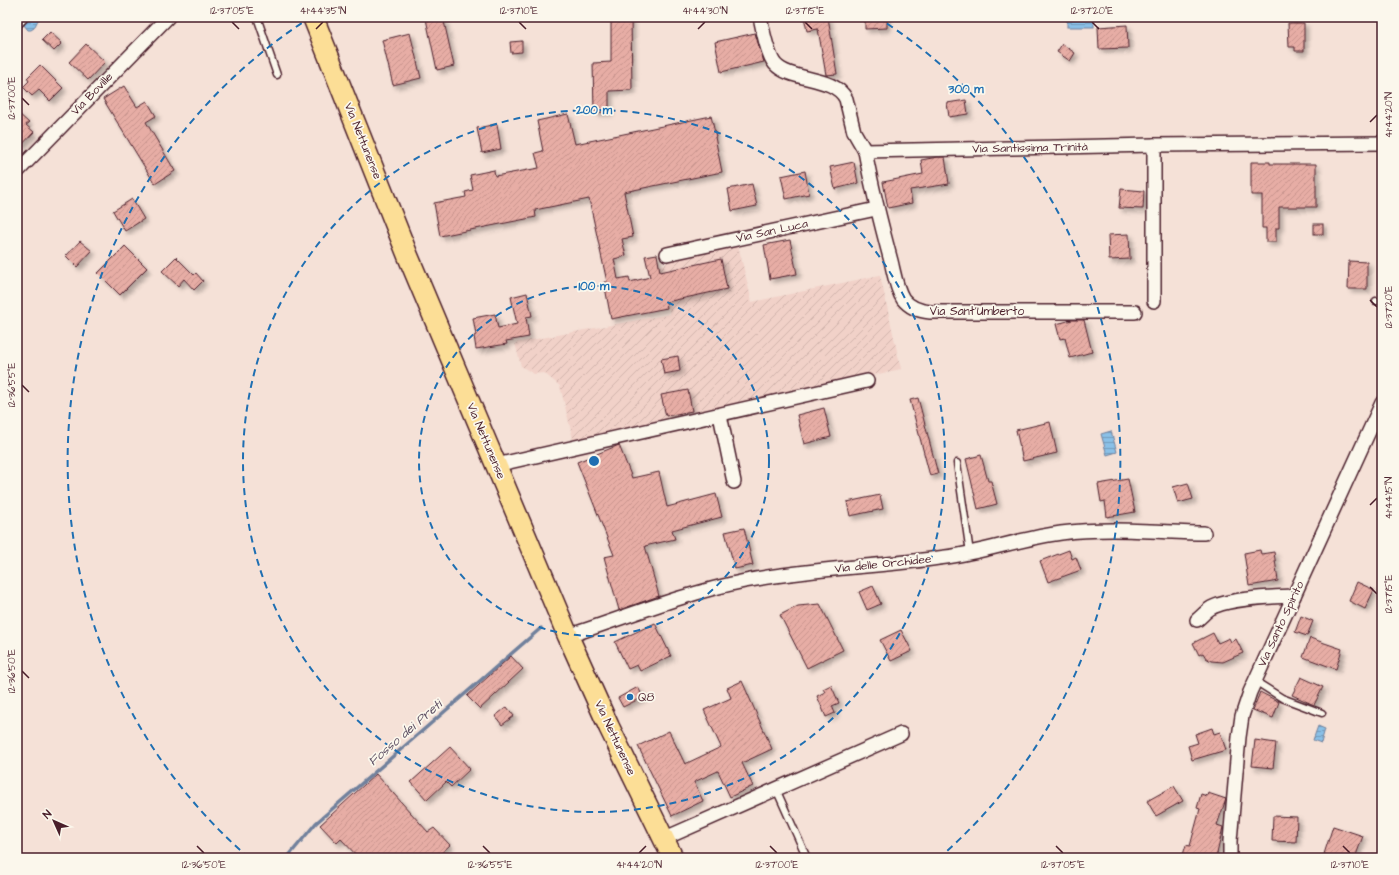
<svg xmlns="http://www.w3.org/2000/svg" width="1399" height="875" font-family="'Architects Daughter',sans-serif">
<defs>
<pattern id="industrial-furrows" width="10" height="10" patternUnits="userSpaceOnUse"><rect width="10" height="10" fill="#f1d1c8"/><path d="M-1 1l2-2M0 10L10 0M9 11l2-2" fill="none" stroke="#d0b3ac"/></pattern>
<pattern id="water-rules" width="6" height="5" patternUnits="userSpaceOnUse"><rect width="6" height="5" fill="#8ac0e7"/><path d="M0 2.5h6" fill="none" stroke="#739bbb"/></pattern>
<pattern id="building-hatch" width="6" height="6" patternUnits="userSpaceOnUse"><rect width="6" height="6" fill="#e7ada5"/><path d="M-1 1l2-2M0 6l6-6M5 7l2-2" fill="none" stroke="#c8948e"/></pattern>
<filter id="shadow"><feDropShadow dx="3.5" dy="3.5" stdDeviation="2" flood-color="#0004"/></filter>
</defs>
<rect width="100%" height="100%" fill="#f5e1d7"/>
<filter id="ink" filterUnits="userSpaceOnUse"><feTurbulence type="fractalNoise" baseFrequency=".025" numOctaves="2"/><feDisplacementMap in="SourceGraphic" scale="8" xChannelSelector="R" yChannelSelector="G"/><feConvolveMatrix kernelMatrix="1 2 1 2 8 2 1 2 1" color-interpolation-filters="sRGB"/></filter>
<g filter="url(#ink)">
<path fill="url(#industrial-furrows)" d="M738,245L752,302L880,275L901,369L574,443L560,386L544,373L534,374L521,366L515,343L670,314L659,266L666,264L669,258Z"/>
<g fill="url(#water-rules)" stroke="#70809c">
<path d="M30,17L39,18L34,28L31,30H28L24,25L26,21Z"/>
<rect x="1067" y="17" width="27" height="10"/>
<path d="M1111,431L1117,452L1107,455L1101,434Z"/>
<path d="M1318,726L1325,729L1321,743L1313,740Z"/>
</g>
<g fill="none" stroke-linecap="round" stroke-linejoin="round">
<path stroke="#70809c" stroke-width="3.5" d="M287,858L316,823L541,628"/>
</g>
<g fill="url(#building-hatch)" stroke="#4a1f2b" filter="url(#shadow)">
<path d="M436,17H443L454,66L437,70L426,19Z"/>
<path d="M611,17H631L632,90L609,91V112H594L593,63L611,62Z"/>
<path d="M804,17H828L837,74L826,75L818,29L807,31Z"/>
<path d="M865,17H887V28L865,29Z"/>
<path d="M1288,23H1304V51H1295V47H1289Z"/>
<path d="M1127,25L1128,48L1099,49L1098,27Z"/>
<path d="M50,32L62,43L54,51L42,40Z"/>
<path d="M410,33L421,78L393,85L382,40Z"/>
<path d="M755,33L764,62L721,72L715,42Z"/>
<path d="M522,41V52L511,53L510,42Z"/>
<path d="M86,44L105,62L88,80L69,62Z"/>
<path d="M1062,44L1075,53L1070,61L1057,52Z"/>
<path d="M40,65L63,88L50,101L39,90L32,96L23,87L29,81L27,78Z"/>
<path d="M124,86L137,107L147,101L156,116L146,122L175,171L155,184L103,99Z"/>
<path d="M966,100L968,114L949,117L947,103Z"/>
<path d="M17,112L29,123L26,125L34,132L17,150Z"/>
<path d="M568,114L575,144L711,116L716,137H715L722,172L624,192L633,237L622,239L626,256L614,259L618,279L629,277L630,282L650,277L645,256L657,254L660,272L721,259L727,289L666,302L667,308L611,319L604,282H607L589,199L535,210L536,217L440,236L434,203L466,197L465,192L473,190L470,175L494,170L495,176L539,168L535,153L543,151L537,121Z"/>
<path d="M497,124L501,149L482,153L477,128Z"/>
<path d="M938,157H945L949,184L910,190L912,203L888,208L883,182L923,174L921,160Z"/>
<path d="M854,162L858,183L835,189L830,167Z"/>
<path d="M1251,162H1270V164H1316V207H1279V228H1276V242H1266V228H1262V195H1251Z"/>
<path d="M805,171L809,194L786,199L781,176Z"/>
<path d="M752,184L757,206L732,211L728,189Z"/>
<path d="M1121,189L1144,191L1143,209L1119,208Z"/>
<path d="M132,199L144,219L125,231L113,211Z"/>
<rect x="1314" y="224" width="9" height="10"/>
<path d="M1129,234L1130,259L1109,260L1108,235Z"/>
<path d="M790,240L797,274L770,279L764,245Z"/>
<path d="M80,241L92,251L77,267L66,256Z"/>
<path d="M125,246L147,268L120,295L98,273Z"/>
<path d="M176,257L194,275L196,273L203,281L194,290L184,279L178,286L162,271Z"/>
<path d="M1349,261L1367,262V289H1348Z"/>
<path d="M527,293L532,316L526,317L529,337L506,341L507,344L476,349L474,336L476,335L473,318L495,314L498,328L517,324L511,297Z"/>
<path d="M1072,320H1084L1092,352L1070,358L1065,338L1060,339L1056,324Z"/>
<path d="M678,356L680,371L664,374L661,359Z"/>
<path d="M688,390L692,411L666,416L661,395Z"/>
<path d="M918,398L938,474L930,476L910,400Z"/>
<path d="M824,408L831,437L804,444L797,415Z"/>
<path d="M1050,422L1057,453L1023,461L1016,430Z"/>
<path d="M619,445L632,478L659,472L667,507L716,494L722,517L672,530L675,539L645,546L659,596L619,610L604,557L614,555L577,462Z"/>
<path d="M981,455L988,481H991L997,504L978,509L966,459Z"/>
<path d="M1128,479L1135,512L1107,517L1105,501L1101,502L1098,484Z"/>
<path d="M1188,483L1193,499L1178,503L1173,487Z"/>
<path d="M880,495L883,509L850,516L847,502Z"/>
<path d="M744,528L753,565L735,569L725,532Z"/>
<path d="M1069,550L1072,559L1076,557L1081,570L1048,582L1040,561Z"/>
<path d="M1260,550L1261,554L1274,552L1278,581L1249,586L1244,553Z"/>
<path d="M1357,582L1374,590L1365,609L1349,601Z"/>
<path d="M873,586L881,604L867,610L859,592Z"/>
<path d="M820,604L843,650L807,668L780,615L798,606Z"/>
<path d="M1301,616L1313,621L1307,636L1295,632Z"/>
<path d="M655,623L671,656L640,671L637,665L628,669L615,642Z"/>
<path d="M901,630L912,651L891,661L880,640Z"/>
<path d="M1213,633L1218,643L1229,638L1231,642L1236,639L1243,653L1223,662L1211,661L1206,658L1203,653L1199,655L1193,643Z"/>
<path d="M1310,638L1342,649L1336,669L1303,657Z"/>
<path d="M511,656L523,669L480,709L467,696Z"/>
<path d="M1301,677L1323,687L1314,705L1292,695Z"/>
<path d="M742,681L772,749L742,763L753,786L730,797L718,771L694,782L703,801L672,816L638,746L669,731L685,764L721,747L704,710L731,698L727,688Z"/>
<path d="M831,685L839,703L832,706L835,713L826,717L817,696L825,692L823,689Z"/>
<path d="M638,687L643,697L623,707L618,698Z"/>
<path d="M1260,692L1279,702L1273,718L1253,710Z"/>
<path d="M507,707L514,716L502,725L495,716Z"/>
<path d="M1212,728L1214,734L1220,732L1226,750L1192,760L1188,746L1198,743L1195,734Z"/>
<path d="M1255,740L1276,743L1273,768L1252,766Z"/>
<path d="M450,747L470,769L451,787L446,782L427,800L411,782Z"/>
<path d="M376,774L428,832L434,828L450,845L436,858H359L341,839L337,843L320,825Z"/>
<path d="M1174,786L1183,801L1156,816L1147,801Z"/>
<path d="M1208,793L1226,799L1217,825L1223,827L1216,858H1182L1186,845L1190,846L1200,809L1197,808L1201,794L1207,796Z"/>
<path d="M1273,816L1297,817L1296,842L1272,841Z"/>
<path d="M1333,826L1363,836L1355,858H1335L1324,854Z"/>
</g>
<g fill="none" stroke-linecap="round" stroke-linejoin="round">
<defs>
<g id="lane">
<path d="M257,17L277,75"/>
<path d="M1376,301H1382"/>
<path d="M957,463L970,553"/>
<path d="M1255,681L1282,698L1322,713"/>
<path d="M776,789L807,858"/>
</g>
<g id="street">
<path d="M760,17C763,30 767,54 775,64C791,82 834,75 846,99L854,132L865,151L1154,145L1382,143"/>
<path d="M17,21L21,17"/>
<path d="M865,151C872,188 881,224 891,261C894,273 896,288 903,299C910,308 919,311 930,312H1135"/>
<path d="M17,172L168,17"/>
<path d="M667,254L876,209"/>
<path d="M1154,301V145"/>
<path d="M720,415L734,482"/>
<path d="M496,465L867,381"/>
<path d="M1197,620C1202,616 1206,611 1211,608C1229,598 1273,597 1294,596"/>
<path d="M568,636C626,617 685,593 745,581C812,568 879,567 946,557C985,552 1022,538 1061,533C1108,527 1157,532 1204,533"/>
<path d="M663,839L901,734"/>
<path d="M1230,858V841L1239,737L1242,716L1250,692L1382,403"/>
</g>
<path id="primary" d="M313,17L408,256L568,636L609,727L673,858"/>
</defs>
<use href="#lane" stroke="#4a1f2b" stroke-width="9"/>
<use href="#street" stroke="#4a1f2b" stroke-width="16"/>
<use href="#primary" stroke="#4a1f2b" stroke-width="23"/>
<use href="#lane" stroke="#fbf7ec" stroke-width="6"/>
<use href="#street" stroke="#fbf7ec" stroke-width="13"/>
<use href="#primary" stroke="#fcde96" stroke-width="20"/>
</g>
</g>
<path fill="none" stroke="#4a1f2b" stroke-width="1.5" d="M232,22L239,29M519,22L526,29M805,22L812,29M1092,22L1099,29M316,29L323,22M698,29L705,22M22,98L29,105M1370,122L1377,115M1370,300L1377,307M22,385L29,392M1370,505L1377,498M1370,587L1377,594M22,671L29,678M197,846L204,853M483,846L490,853M770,846L777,853M1056,846L1063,853M1343,846L1350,853M639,853L646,846"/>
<g fill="none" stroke="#1f6fb2" stroke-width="2" stroke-dasharray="7 5">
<circle cx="594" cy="461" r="175"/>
<circle cx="594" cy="461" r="351"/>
<path d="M249 858A526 526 0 0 1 311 17M877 17A526 526 0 0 1 939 858"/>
</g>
<circle fill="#1f6fb2" stroke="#fbf7ec" stroke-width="1.5" cx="630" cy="697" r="4"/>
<g text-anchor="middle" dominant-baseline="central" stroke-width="3.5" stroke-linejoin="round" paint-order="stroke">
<g font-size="12" fill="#4a1f2b" stroke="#fbf7ec">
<text transform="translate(92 94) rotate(-46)">Via Boville</text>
<text transform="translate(363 141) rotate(68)">Via Nettunense</text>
<text transform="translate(1030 148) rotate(-1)">Via Santissima Trinità</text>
<text transform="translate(772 231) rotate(-12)">Via San Luca</text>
<text x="977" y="311">Via Sant'Umberto</text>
<text transform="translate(486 441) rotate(67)">Via Nettunense</text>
<text transform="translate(883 564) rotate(-6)">Via delle Orchidee</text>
<text transform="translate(1281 624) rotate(-65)">Via Santo Spirito</text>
<text transform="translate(615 738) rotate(65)">Via Nettunense</text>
</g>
<g font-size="12" fill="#4a1f2b" stroke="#fbf7ec" text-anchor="start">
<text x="638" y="697">Q8</text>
</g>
<g font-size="13" font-style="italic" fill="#5d4f63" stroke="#fbf7ec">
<text transform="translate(405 733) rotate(-41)">Fosso dei Preti</text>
</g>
</g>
<circle cx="594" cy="461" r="6" fill="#1f6fb2" stroke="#fbf7ec" stroke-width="2"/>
<g font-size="12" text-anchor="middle" font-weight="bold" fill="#1f6fb2" stroke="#fbf7ec" stroke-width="3.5" stroke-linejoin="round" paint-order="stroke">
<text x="966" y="93">300 m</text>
<text x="594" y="114">200 m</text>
<text x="594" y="290">100 m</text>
</g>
<rect width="1399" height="875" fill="none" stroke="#fbf7ec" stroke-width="44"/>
<g transform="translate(54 821) rotate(315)" stroke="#fbf7ec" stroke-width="3" paint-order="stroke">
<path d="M0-3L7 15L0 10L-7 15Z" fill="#4a1f2b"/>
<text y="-6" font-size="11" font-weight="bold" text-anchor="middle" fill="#4a1f2b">N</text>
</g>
<rect x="22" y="22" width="1355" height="831" fill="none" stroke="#4a1f2b" stroke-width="1.5"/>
<g font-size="10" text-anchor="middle" fill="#4a1f2b">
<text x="232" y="14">12°37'05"E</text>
<text x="323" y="14">41°44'35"N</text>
<text x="519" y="14">12°37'10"E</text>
<text x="705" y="14">41°44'30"N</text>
<text x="805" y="14">12°37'15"E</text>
<text x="1092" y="14">12°37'20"E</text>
<text transform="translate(11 98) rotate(-90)" y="4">12°37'00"E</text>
<text transform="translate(1388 115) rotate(-90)" y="4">41°44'20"N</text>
<text transform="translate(1388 307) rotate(-90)" y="4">12°37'20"E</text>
<text transform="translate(11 385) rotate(-90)" y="4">12°36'55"E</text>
<text transform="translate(1388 498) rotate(-90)" y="4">41°44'15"N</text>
<text transform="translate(1388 594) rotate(-90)" y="4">12°37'15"E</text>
<text transform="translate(11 671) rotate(-90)" y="4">12°36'50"E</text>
<text x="204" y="868">12°36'50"E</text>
<text x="490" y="868">12°36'55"E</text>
<text x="639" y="868">41°44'20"N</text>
<text x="777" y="868">12°37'00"E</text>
<text x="1063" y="868">12°37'05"E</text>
<text x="1350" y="868">12°37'10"E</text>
</g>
</svg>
